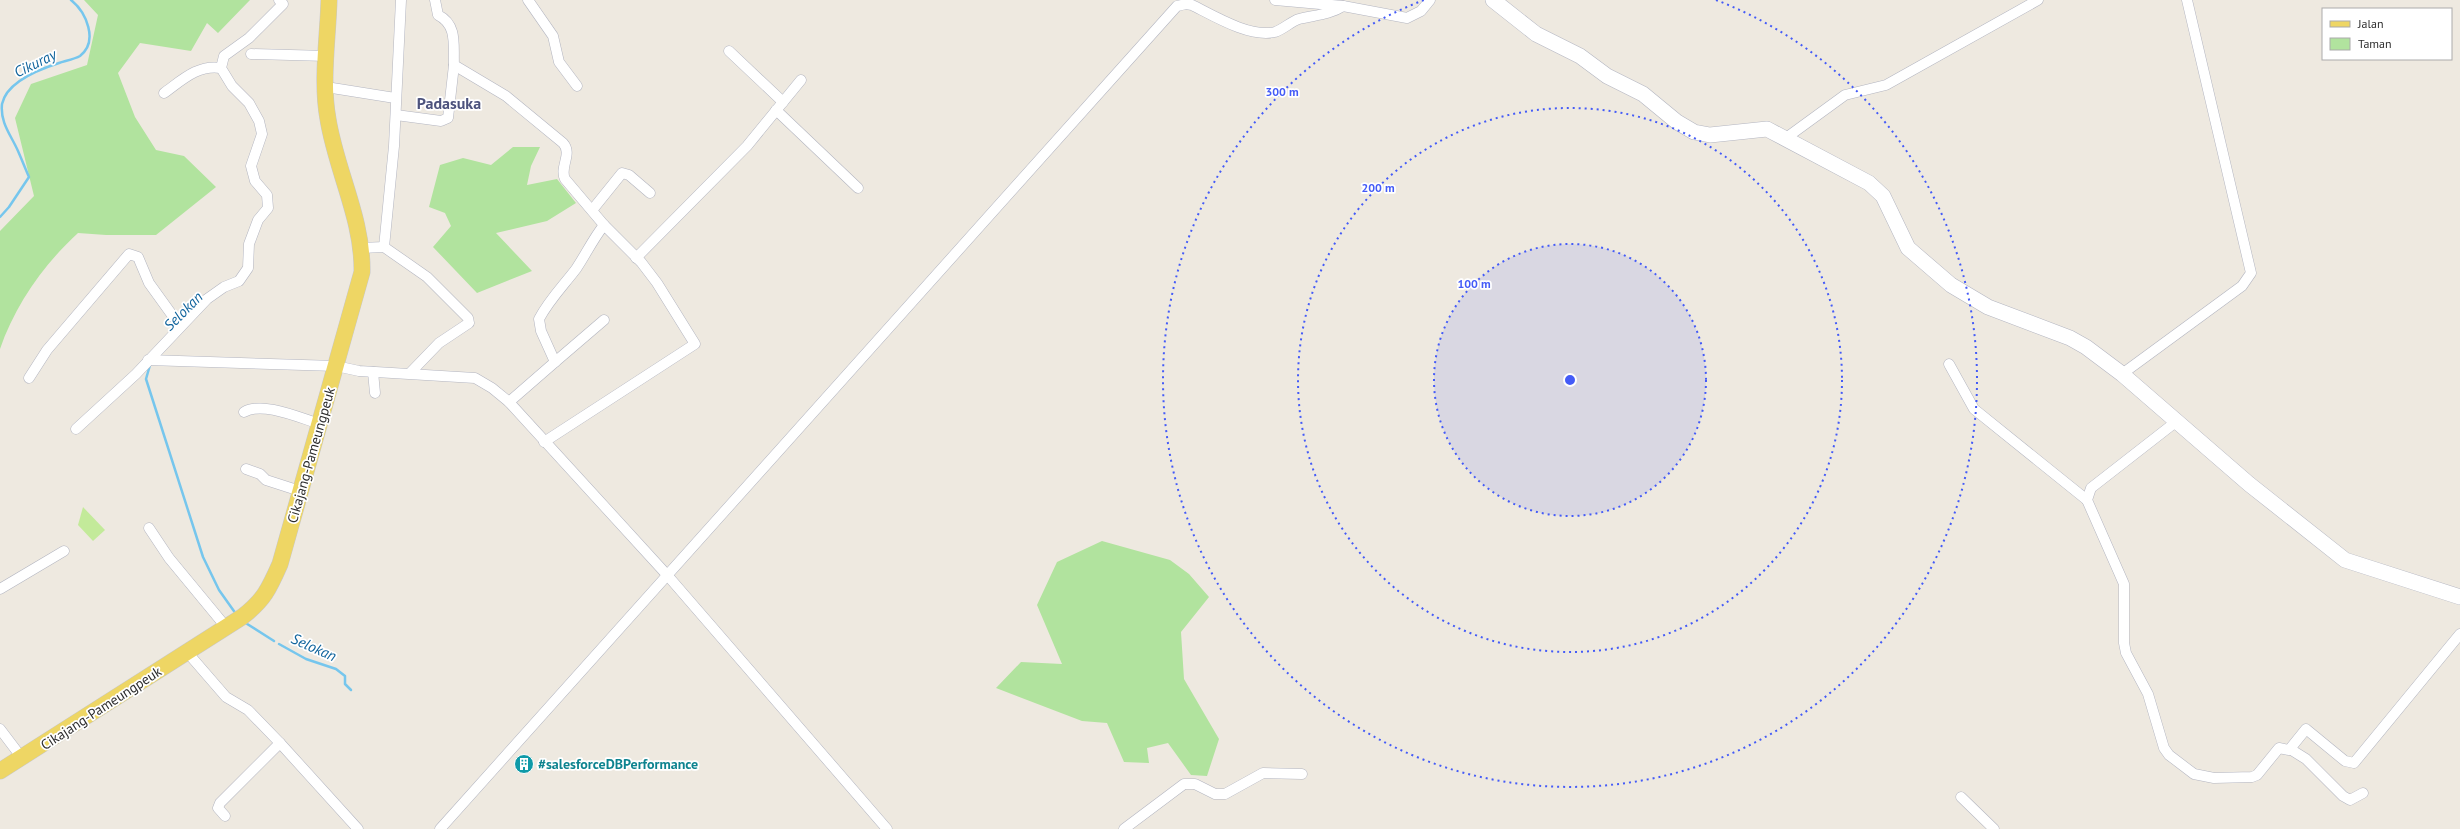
<svg xmlns="http://www.w3.org/2000/svg" width="2460" height="829" font-family="'PT Sans',sans-serif">
<rect width="100%" height="100%" fill="#eee9e0"/>
<g fill="#b1e39e">
<path d="M84,0H250L218,33L207,23L191,51L140,43L118,73L135,117L156,150L184,156L216,187L156,235H106L78,233C44,264 15,305 0,349V231L34,196L15,118L31,84L87,65L98,15Z"/>
<path d="M513,147H540L531,166L527,185L557,179L576,203L547,221L496,233L532,271L477,293L433,247L451,226L445,213L429,207L440,165L463,158L491,165Z"/>
<path d="M1102,541L1170,560L1189,574L1209,597L1181,632L1184,679L1219,739L1207,776L1191,775L1168,743L1147,748L1149,763L1124,762L1107,723L1082,721L996,688L1021,662L1062,664L1037,605L1057,562Z"/>
</g>
<path fill="#c3ea9a" d="M83,507L105,530L93,541L78,525Z"/>
<g fill="none" stroke-linecap="round" stroke-linejoin="round">
<g stroke="#76c6ed" stroke-width="2.5">
<path d="M0,217L9,207L29,177C25,168 22,160 18,151C11,135 0,123 2,104C7,81 40,69 59,63C65,61 75,59 80,56C99,41 86,12 71,0"/>
<path d="M150,365L146,379L203,557L219,590L236,614"/>
<path d="M244,622L274,641"/>
<path d="M279,644L306,659L336,669L345,676V684L351,690"/>
</g>
<defs>
<g id="street">
<path d="M435,0L438,15C458,25 453,46 454,65L506,96L563,143C573,154 559,167 565,179L604,225"/>
<path d="M528,0L553,36L559,62L577,86"/>
<path d="M1275,0L1343,6L1407,18L1421,11L1430,0"/>
<path d="M729,51L783,102"/>
<path d="M251,54L327,56"/>
<path d="M326,87L395,98"/>
<path d="M164,93C181,81 198,64 221,68"/>
<path d="M776,110L858,188"/>
<path d="M396,115L441,121L448,118L454,65"/>
<path d="M1786,138L1845,95L1886,85L2038,0"/>
<path d="M593,209L622,173L629,175L650,193"/>
<path d="M384,247L394,146L401,0"/>
<path d="M361,248L384,247L427,277L468,318L469,323L439,343L411,372"/>
<path d="M636,258L747,146L801,80"/>
<path d="M148,360L336,366L359,371L475,378L492,388L509,402L668,576L887,829"/>
<path d="M555,362L604,320"/>
<path d="M1949,364L1974,409L2087,500"/>
<path d="M373,372L375,393"/>
<path d="M2122,374L2242,286L2251,273L2187,0"/>
<path d="M29,378L47,350L129,254L138,257L149,283L180,326"/>
<path d="M509,402L555,362L541,331L539,319C549,300 563,286 576,269C586,254 593,239 604,225L641,262L657,283L695,344L544,442"/>
<path d="M244,412C263,401 300,418 320,424"/>
<path d="M2177,421L2091,488L2087,500L2124,584V643L2126,653L2148,694L2164,748L2169,755L2194,774L2214,778L2252,777L2257,775L2279,748L2289,750L2306,729L2345,761L2354,763L2460,634"/>
<path d="M76,429L136,374L207,299L224,287L239,281L248,268L249,244L258,220L268,208L267,195L255,181L251,166L262,134L259,121L249,103L232,86L221,68L224,56L249,38L283,4L279,0"/>
<path d="M246,469L260,474L266,480L300,491"/>
<path d="M149,528L169,558L226,627"/>
<path d="M0,589L64,551"/>
<path d="M187,652L226,697L248,710L280,743L358,829"/>
<path d="M0,729L22,758"/>
<path d="M2290,749L2306,759L2343,796L2350,800L2363,793"/>
<path d="M1961,797L1994,829"/>
<path d="M225,816L218,808L220,803L280,743"/>
<path d="M440,829L1177,6L1186,4L1192,5C1214,16 1250,38 1275,32C1284,29 1290,22 1299,19C1315,15 1329,15 1343,6"/>
<path d="M1124,829L1184,784H1195L1215,794H1225L1263,773L1302,774"/>
</g>
<path id="secondary" d="M1493,0L1536,34L1580,56L1607,76L1643,94L1677,122L1694,132L1710,135L1767,129L1869,183L1883,196L1908,248L1951,285L1988,307L2070,338L2086,347L2122,374L2249,484L2345,560L2460,597"/>
<path id="primary" d="M0,771L242,617C264,600 269,589 280,564L362,272C363,219 336,170 328,119C321,81 328,38 329,0"/>
</defs>
<use href="#street" stroke="#b3b5c0" stroke-width="11"/>
<use href="#secondary" stroke="#b3b5c0" stroke-width="16"/>
<use href="#primary" stroke="#c8c8c8" stroke-width="17"/>
<use href="#street" stroke="#fff" stroke-width="10"/>
<use href="#secondary" stroke="#fff" stroke-width="15"/>
<use href="#primary" stroke="#eed664" stroke-width="16"/>
</g>
<circle cx="1570" cy="380" r="136" fill="#445bf7" fill-opacity=".12"/>
<g fill="none" stroke="#445bf7" stroke-width="2" stroke-dasharray="2 4">
<circle cx="1570" cy="380" r="136"/>
<circle cx="1570" cy="380" r="272"/>
<path d="M1716 0A407 407 0 1 1 1424 0"/>
</g>
<defs>
<symbol id="building-disc" viewBox="-11 -11 22 22"><circle r="9.5" fill="#0f9aa8" stroke="#fff"/><path d="M-4-6H4V6H1V3H-1V6H-4ZM-2.5-4.3h1.7v1.8h-1.7ZM.8-4.3h1.7v1.8H.8ZM-2.5-1h1.7V.8h-1.7ZM.8-1h1.7V.8H.8Z" fill="#fff"/></symbol>
</defs>
<g fill-rule="evenodd">
<use href="#building-disc" x="513" y="753" width="22" height="22"/>
</g>
<g text-anchor="middle" dominant-baseline="central" stroke-width="3.5" stroke-linejoin="round" paint-order="stroke">
<g font-size="14" fill="#2d2d2d" stroke="#fff">
<text transform="translate(311 455) rotate(-74)">Cikajang-Pameungpeuk</text>
<text transform="translate(101 708) rotate(-33)">Cikajang-Pameungpeuk</text>
</g>
<g font-size="14" font-weight="bold" fill="#0d838f" stroke="#fff" text-anchor="start">
<text x="538" y="764">#salesforceDBPerformance</text>
</g>
<g font-size="15" font-style="italic" fill="#10649d" stroke="#fff">
<text transform="translate(35 63) rotate(-26)">Cikuray</text>
<text transform="translate(183 311) rotate(-45)">Selokan</text>
<text transform="translate(314 647) rotate(24)">Selokan</text>
</g>
<g font-size="16" font-weight="bold" fill="#4d537d" stroke="#fff">
<text x="449" y="103">Padasuka</text>
</g>
</g>
<circle cx="1570" cy="380" r="6" fill="#445bf7" stroke="#fff" stroke-width="2"/>
<g font-size="12" text-anchor="middle" font-weight="bold" fill="#445bf7" stroke="#fff" stroke-width="3.5" stroke-linejoin="round" paint-order="stroke">
<text x="1282" y="96">300 m</text>
<text x="1378" y="192">200 m</text>
<text x="1474" y="288">100 m</text>
</g>
<rect x="2322" y="8" width="130" height="52" fill="#ffffff" stroke="#ababab"/>
<rect x="2330" y="21" width="20" height="6" fill="#eed664" stroke="#ababab"/>
<text x="2358" y="28" font-size="12" fill="#2d2d2d">Jalan</text>
<rect x="2330" y="38" width="20" height="12" fill="#b1e39e" stroke="#ababab"/>
<text x="2358" y="48" font-size="12" fill="#2d2d2d">Taman</text>
</svg>
